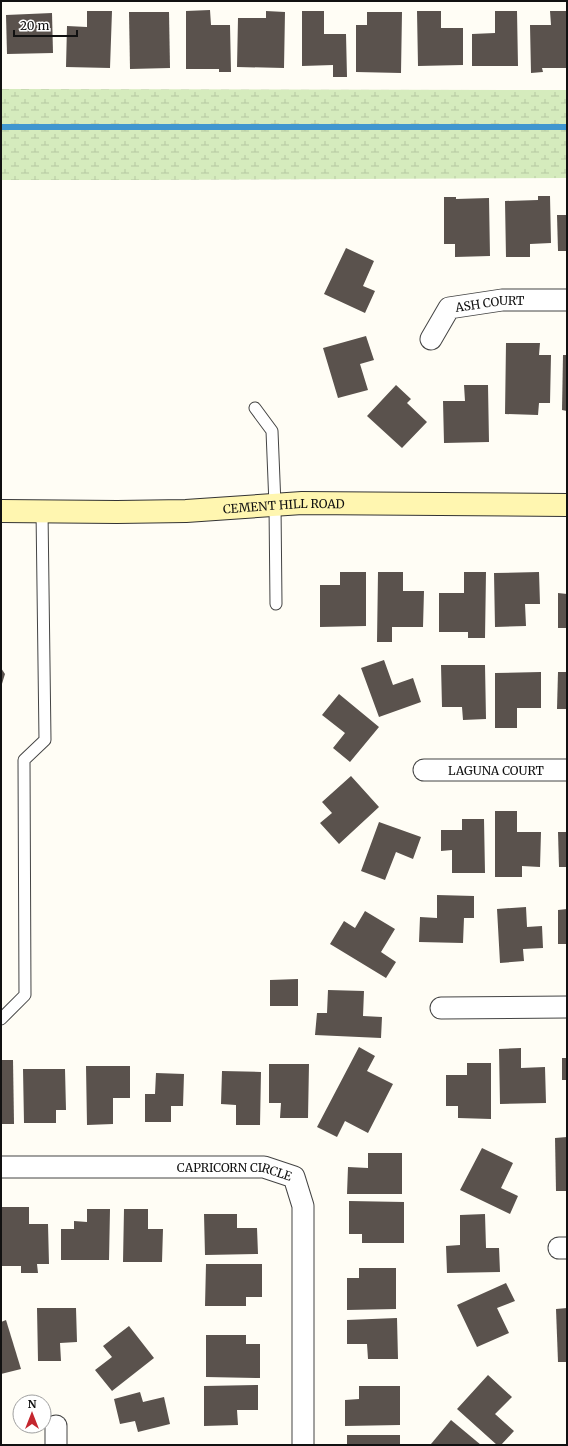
<svg xmlns="http://www.w3.org/2000/svg" width="568" height="1446" font-family="Merriweather,serif">
<defs>
<pattern id="wetland-marsh" width="20" height="14" patternUnits="userSpaceOnUse"><rect width="20" height="14" fill="#d5ebbd"/><path d="M1 5h8M5 5V1M11 12h8M15 12V8" fill="none" stroke="#b6c8a1"/></pattern>
</defs>
<rect width="100%" height="100%" fill="#fffdf5"/>
<path fill="url(#wetland-marsh)" d="M1,89L567,90V178L140,180H1Z"/>
<g fill="none" stroke-linecap="round" stroke-linejoin="round">
<path stroke="#3f96cf" stroke-width="6" d="M1,127H567"/>
</g>
<g fill="#5a524d">
<path d="M210,10L211,25H230L231,72H219V69H186V11Z"/>
<path d="M87,11H112L110,68L66,67L67,26L87,27Z"/>
<path d="M266,11L285,12L284,68L237,67L238,18H266Z"/>
<path d="M302,11H324V34H346L347,77H333V65L302,66Z"/>
<path d="M417,11H441V28H463V65L418,66Z"/>
<path d="M495,11H517L518,66H472V34L495,33Z"/>
<path d="M550,11H567V68H542L543,72L531,73L530,25H551Z"/>
<path d="M129,12H169L170,68L130,69Z"/>
<path d="M367,12H402L401,73L356,72V25H367Z"/>
<path d="M52,13L53,53L7,54L6,15Z"/>
<path d="M538,196H550L551,243L530,244V257H506L505,201L538,200Z"/>
<path d="M444,197H456V199L489,198L490,256L455,257V244H444Z"/>
<path d="M557,215H567V251H558Z"/>
<path d="M346,248L374,261L363,286L375,291L365,313L324,294Z"/>
<path d="M366,336L374,360L360,364L368,390L338,398L323,348Z"/>
<path d="M506,343H540L539,355H551L550,403H539L538,415L505,414Z"/>
<path d="M563,355H567V411L562,410Z"/>
<path d="M396,385L411,399L407,403L427,422L402,448L367,416Z"/>
<path d="M464,385H488L489,442L444,443L443,401H465Z"/>
<path d="M340,572H366V626L320,627V585H340Z"/>
<path d="M378,572H403V591H424L423,627H392V642H377Z"/>
<path d="M464,572H486L485,638H468V632H439V593H464Z"/>
<path d="M539,572L540,604H525L526,626L495,627L494,573Z"/>
<path d="M558,593L567,594V628H558Z"/>
<path d="M384,660L393,685L413,678L421,702L379,717L361,668Z"/>
<path d="M441,665H485L486,719L463,720L462,707H442Z"/>
<path d="M1,668L5,674L1,687Z"/>
<path d="M541,672V708H517V728H495V673Z"/>
<path d="M558,672H567V709H557Z"/>
<path d="M339,694L379,727L350,762L333,748L345,733L322,715Z"/>
<path d="M351,776L379,807L339,844L320,823L332,813L322,802Z"/>
<path d="M495,811H517V832H541L540,867L522,866V877H495Z"/>
<path d="M462,819H484L485,873H452V850L441,851V830H462Z"/>
<path d="M379,822L421,837L413,859L396,852L385,880L361,871Z"/>
<path d="M558,832H567V867H559Z"/>
<path d="M437,895L474,896V918H464L463,943L419,942L420,917L437,918Z"/>
<path d="M526,907L527,927L542,926L543,948L523,949L524,961L500,963L497,909Z"/>
<path d="M567,909V944H558V910Z"/>
<path d="M365,911L395,929L381,952L396,962L386,978L330,944L344,921L355,928Z"/>
<path d="M298,979V1006H270V980Z"/>
<path d="M328,990L364,991L363,1016L382,1017L381,1038L315,1035L317,1013H327Z"/>
<path d="M359,1047L375,1056L367,1071L393,1084L368,1133L345,1121L337,1137L317,1127Z"/>
<path d="M521,1048V1068L545,1067L546,1103L500,1104L499,1049Z"/>
<rect x="562" y="1058" width="5" height="22"/>
<path d="M1,1060H13L14,1124H1Z"/>
<path d="M467,1063H491V1119L458,1118V1106H446V1075H467Z"/>
<path d="M269,1064H309L308,1118H280L281,1103H269Z"/>
<path d="M86,1066H130V1098H113V1124L87,1125Z"/>
<path d="M23,1069H65L66,1110H56V1123H24Z"/>
<path d="M222,1071L261,1072L260,1125H236V1105L221,1104Z"/>
<path d="M156,1073L184,1074L183,1106H171V1122H145V1094H155Z"/>
<path d="M567,1137V1191H556L555,1138Z"/>
<path d="M482,1148L513,1163L501,1188L518,1196L510,1214L460,1190Z"/>
<path d="M368,1153H402V1194H347L348,1167L368,1168Z"/>
<path d="M349,1201L404,1202V1243H362V1234H349Z"/>
<path d="M1,1207H29V1224H48L49,1264H37L38,1273H21V1266H1Z"/>
<path d="M87,1209H110L109,1260H61V1229H74V1221L87,1222Z"/>
<path d="M124,1209H148V1229H163L162,1262H123Z"/>
<path d="M204,1214H237V1228H257L258,1254L205,1255Z"/>
<path d="M485,1214L486,1248H499L500,1272L447,1273L446,1246L460,1245V1215Z"/>
<path d="M206,1264H262V1297H246V1306H205Z"/>
<path d="M359,1268H396V1309L347,1310V1278H359Z"/>
<path d="M506,1283L515,1301L497,1308L509,1333L477,1347L457,1305Z"/>
<path d="M37,1308H76L77,1342L60,1343L61,1361H38Z"/>
<path d="M567,1308V1362H558L556,1309Z"/>
<path d="M397,1318L398,1359H368L367,1344H347V1320Z"/>
<path d="M6,1320L21,1369L1,1374V1322Z"/>
<path d="M129,1326L154,1358L112,1391L95,1370L112,1357L103,1346Z"/>
<path d="M206,1335H246V1344H260V1378L206,1377Z"/>
<path d="M488,1375L512,1397L495,1414L514,1431L501,1445H497L457,1409Z"/>
<path d="M258,1385V1410H237L238,1425L204,1426V1386Z"/>
<path d="M359,1386H400V1425L345,1426V1400L359,1399Z"/>
<path d="M140,1392L143,1402L164,1397L170,1424L138,1432L135,1421L120,1424L114,1399Z"/>
<path d="M451,1420L481,1445H432L431,1444Z"/>
<rect x="347" y="1435" width="53" height="10"/>
</g>
<g fill="none" stroke-linecap="round" stroke-linejoin="round">
<defs>
<g id="lane">
<path d="M255,408L272,431L275,505L276,604"/>
<path d="M1,1019L25,995L24,760L45,740L42,511"/>
</g>
<g id="street">
<path id="s1" d="M431,339L449,308L502,300H567"/>
<path id="s2" d="M424,770H567"/>
<path d="M441,1008L567,1007"/>
<path id="s3" d="M1,1167H264L294,1177L303,1206V1445"/>
<path d="M559,1248H567"/>
<path d="M56,1426V1445"/>
</g>
<g id="secondary">
<path id="s4" d="M1,511L117,512L186,511L302,503L567,505"/>
</g>
</defs>
<use href="#lane" stroke="#444" stroke-width="13"/>
<use href="#street" stroke="#444" stroke-width="23"/>
<use href="#secondary" stroke="#333" stroke-width="24"/>
<use href="#lane" stroke="#fff" stroke-width="11"/>
<use href="#street" stroke="#fff" stroke-width="21"/>
<use href="#secondary" stroke="#fff6b0" stroke-width="22"/>
</g>
<g text-anchor="middle" dominant-baseline="central" stroke-width="4" stroke-linejoin="round" paint-order="stroke">
<g font-size="12" fill="#111" stroke="#fff">
<text stroke="none"><textPath href="#s1" startOffset="77">ASH COURT</textPath></text>
<text stroke="none"><textPath href="#s4" startOffset="283">CEMENT HILL ROAD</textPath></text>
<text stroke="none"><textPath href="#s2" startOffset="72">LAGUNA COURT</textPath></text>
<text stroke="none"><textPath href="#s3" startOffset="234">CAPRICORN CIRCLE</textPath></text>
</g>
</g>
<rect width="568" height="1446" fill="none" stroke="#111111" stroke-width="4"/>
<g transform="translate(32 1414)"><circle r="19" fill="#ffffff" stroke="#a0a0a0"/>
<path d="M0-3L7 15L0 10L-7 15Z" fill="#c4262e"/>
<text y="-6" font-size="11" font-weight="bold" text-anchor="middle" fill="#111111">N</text>
</g>
<path d="M14 30v6h63v-6" fill="none" stroke="#111111" stroke-width="2"/>
<text x="20" y="30" font-size="12" fill="#111111" stroke="#ffffff" stroke-width="3" paint-order="stroke">20 m</text>
</svg>
